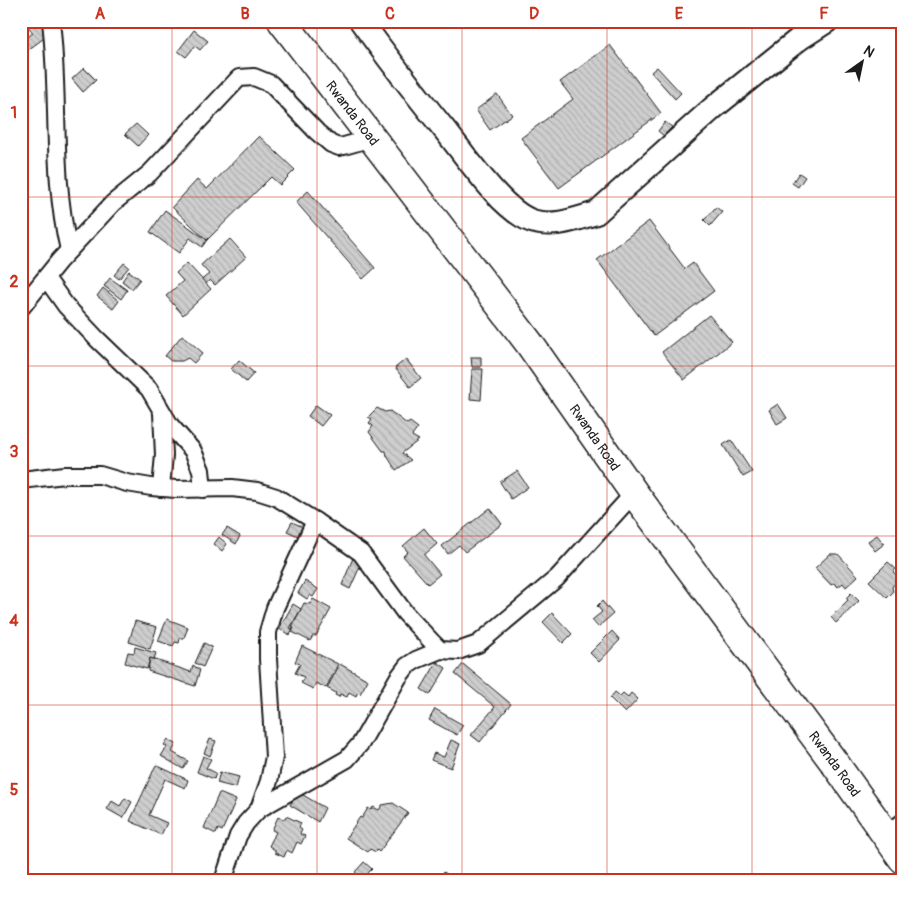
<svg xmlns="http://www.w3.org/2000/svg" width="924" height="902" font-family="Pangolin,sans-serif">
<defs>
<pattern id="building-back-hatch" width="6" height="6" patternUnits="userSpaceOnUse" patternTransform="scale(1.25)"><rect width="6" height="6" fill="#cecece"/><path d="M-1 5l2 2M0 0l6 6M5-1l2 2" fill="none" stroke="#b0b0b0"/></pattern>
</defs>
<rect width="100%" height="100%" fill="#fff"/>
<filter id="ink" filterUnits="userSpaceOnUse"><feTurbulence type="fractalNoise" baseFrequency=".02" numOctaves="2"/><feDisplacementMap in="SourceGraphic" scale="10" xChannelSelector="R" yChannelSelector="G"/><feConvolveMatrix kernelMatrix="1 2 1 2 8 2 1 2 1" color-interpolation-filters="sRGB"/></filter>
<g filter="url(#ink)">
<g fill="url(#building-back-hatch)" stroke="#1c1c1c">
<path d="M24,21H42L51,33L21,55V42L33,33Z"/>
<path d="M194,30L208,41L200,50L195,46L186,57L178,51Z"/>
<path d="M610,45L661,113L559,188L521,138L573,99L560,82Z"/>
<path d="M657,67L681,93L675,99L651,72Z"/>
<path d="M84,68L96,80L83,92L72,79Z"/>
<path d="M497,94L512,115L490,130L476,110Z"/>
<path d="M665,122L672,127L664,136L658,131Z"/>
<path d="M136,124L148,135L138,146L125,134Z"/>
<path d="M259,136L295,170L280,185L271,177L207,240L172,207L197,180L207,189Z"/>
<path d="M799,173L805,177L798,187L792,183Z"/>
<path d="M308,191L375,268L363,279L296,202Z"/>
<path d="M716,207L722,212L710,226L704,220Z"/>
<path d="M165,210L207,240L202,247L190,238L179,253L150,232Z"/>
<path d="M649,221L685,269L693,263L714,291L654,336L597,260Z"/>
<path d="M230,239L246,257L215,285L210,280L202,287L199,282L209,274L201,265Z"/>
<path d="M124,263L129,267L119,279L114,275Z"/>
<path d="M187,263L211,289L183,315L166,296L183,281L176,273Z"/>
<path d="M129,271L140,279L132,289L122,281Z"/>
<path d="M110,278L127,290L121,299L104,286Z"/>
<path d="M103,288L119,301L113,309L97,296Z"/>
<path d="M709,315L732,342L684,380L662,352Z"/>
<path d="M182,335L203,353L194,363L188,358L182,361H171L165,356Z"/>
<path d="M471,357H481V367H472Z"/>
<path d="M406,359L421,378L410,387L395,368Z"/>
<path d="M239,360L254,373L246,382L231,369Z"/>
<path d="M472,369H483L481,400L470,399Z"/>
<path d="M778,404L787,418L777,424L769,410Z"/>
<path d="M316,405L330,415L321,426L308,416Z"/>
<path d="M377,408L385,412L390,411L407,424L410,422L418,428L412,436L419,440L402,453L411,460L396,470L387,456L386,451H383L369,432L373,426L369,423L372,419L368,417Z"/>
<path d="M731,440L752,472L743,477L723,445Z"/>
<path d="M517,471L528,487L511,499L500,482Z"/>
<path d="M490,508L502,524L465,552L459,545L448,554L442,546Z"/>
<path d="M292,522L305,528L300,537L287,531Z"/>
<path d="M227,528L240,536L236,544L222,535Z"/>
<path d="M424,528L437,544L424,555L440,574L428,584L403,556L408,552L403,546Z"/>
<path d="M877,535L884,544L875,551L868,541Z"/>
<path d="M219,537L227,544L222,551L214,544Z"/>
<path d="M830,554H838L858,576L846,587L843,583L838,587L834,583L831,585L815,568Z"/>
<path d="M353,558L362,562L350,589L342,585Z"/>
<path d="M888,562L896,569L893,572L898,577L894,581L896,582L892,587L893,592L887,598L869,581Z"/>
<path d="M305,581L318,589L313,597L310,595L307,599L298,593Z"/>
<path d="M851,593L859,601L836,623L831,617L848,600L846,598Z"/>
<path d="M313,599L331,609L316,636H313L310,641L292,632L294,628L292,627L304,603L310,604Z"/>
<path d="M602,601L613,614L598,627L592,620L602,612L597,606Z"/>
<path d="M293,604L301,609L290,628L293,629L290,635L279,629Z"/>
<path d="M552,613L572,634L563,643L543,622Z"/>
<path d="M167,619L188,627L184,638H180L179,643L175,642L173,646L158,641Z"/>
<path d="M135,621L157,627L150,649L129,642Z"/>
<path d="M612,631L620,640L599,662L590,653Z"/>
<path d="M204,643L212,647L203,667L195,663Z"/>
<path d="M302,646L338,664L326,688L316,683L313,689L301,683L304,677L295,673L300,664L295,662Z"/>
<path d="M135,647L156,653L154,659L150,658L147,669L125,663L128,652L134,653Z"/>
<path d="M150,658L191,672L193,665L200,670L195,686L148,671Z"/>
<path d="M437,662L446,668L430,695L421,689Z"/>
<path d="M340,664L368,680L360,694L358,692L356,696L349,692L347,697L340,694L339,697L335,695L336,693L327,688Z"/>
<path d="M463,664L511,704L480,742L471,735L495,707L455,674Z"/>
<path d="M615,692L620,696L623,693L628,697L631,693L638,699L625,713L610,698Z"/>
<path d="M435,709L463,725L457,735L429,720Z"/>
<path d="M168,739L176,744L172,752L188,761L183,769L161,756L167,747L164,745Z"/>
<path d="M210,739L216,741L210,756L204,753Z"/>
<path d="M451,740L460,744L451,768L431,760L434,753L444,757Z"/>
<path d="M203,756L211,759L206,768L216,773L214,779L197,772Z"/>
<path d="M156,765L188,780L185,788L165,779L149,815L167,823L161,835L130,821Z"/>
<path d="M220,772L239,777L236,788L217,783Z"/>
<path d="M298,792L325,808L318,822L290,805Z"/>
<path d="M219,793L236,800L222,831L218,829L216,834L204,828Z"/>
<path d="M125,798L132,802L123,818L107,809L112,801L120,806Z"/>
<path d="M393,803L408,813L379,852L377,850L376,852L370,849L368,852L346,838L360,817L362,818L368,808L371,810L373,807L379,810L382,805Z"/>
<path d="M286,816L301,823L299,828L302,830L300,834L305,836L301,844L297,842L292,853L287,850L284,857L275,853V850L269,846L276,832L272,830L278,817L284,819Z"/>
<path d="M364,862L372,869L362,879L355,872Z"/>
<path d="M444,872L453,879L457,878L461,881H426L430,875L438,880Z"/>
</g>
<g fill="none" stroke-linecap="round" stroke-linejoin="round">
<defs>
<g id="street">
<path d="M51,21C60,98 51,175 69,250"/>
<path d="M46,278L66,306L97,339L149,389L170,425L193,451L201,470L203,489"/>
<path d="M21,308L59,261L113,203L150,173L239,78L254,77L271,84L317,132L331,144L339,147L344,146L372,138"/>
<path d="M21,480L65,475H100L127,483L151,487L176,489L232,488L257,491L276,497L315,521L361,553L405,613L432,642L440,650L458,651L478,644L557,578L634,493"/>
<path d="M161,488L164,455L162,413"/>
<path d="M259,809L269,781L274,757L268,659V632L275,608L315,521"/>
<path d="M886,835L903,822"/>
<path d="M223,881L238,836L246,823L259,809L347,759L361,743L398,678L407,666L416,660L440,650"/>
</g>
<path id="secondary" d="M361,21C389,60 418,97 448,134C467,158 503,211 532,221C553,228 576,219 596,213L713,108L799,39L827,21"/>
<g id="highway">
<path id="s1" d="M282,21L529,343L634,493L836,765L903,859"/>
</g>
</defs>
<use href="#street" stroke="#1c1c1c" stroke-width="20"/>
<use href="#secondary" stroke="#1c1c1c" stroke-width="26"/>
<use href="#highway" stroke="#1c1c1c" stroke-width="31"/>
<use href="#street" stroke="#fff" stroke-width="16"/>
<use href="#secondary" stroke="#fff" stroke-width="22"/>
<use href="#highway" stroke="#fff" stroke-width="28"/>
</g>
</g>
<path fill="none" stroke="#c8321e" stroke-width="1" stroke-opacity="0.55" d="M172,21V881M317,21V881M462,21V881M607,21V881M752,21V881M21,197H903M21,366H903M21,536H903M21,705H903"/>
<g text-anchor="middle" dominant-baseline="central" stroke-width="4.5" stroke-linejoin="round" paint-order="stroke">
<g font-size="14" fill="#1c1c1c" stroke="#fff">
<text stroke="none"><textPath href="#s1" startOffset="116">Rwanda Road</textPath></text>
<text stroke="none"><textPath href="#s1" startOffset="521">Rwanda Road</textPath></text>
<text stroke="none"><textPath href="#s1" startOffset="926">Rwanda Road</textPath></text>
</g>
</g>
<rect width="924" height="902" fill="none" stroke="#fff" stroke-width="55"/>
<g transform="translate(862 62) rotate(33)" stroke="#ffffff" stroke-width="4" paint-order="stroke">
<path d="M0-4L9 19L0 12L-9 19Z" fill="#1c1c1c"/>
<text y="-8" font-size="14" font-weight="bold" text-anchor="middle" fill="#1c1c1c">N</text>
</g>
<rect x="28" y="28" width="868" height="846" fill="none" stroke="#c8321e" stroke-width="2"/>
<g font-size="16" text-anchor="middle" font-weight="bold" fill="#c8321e">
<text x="100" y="19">A</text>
<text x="245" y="19">B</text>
<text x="390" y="19">C</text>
<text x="534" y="19">D</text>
<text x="679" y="19">E</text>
<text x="824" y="19">F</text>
<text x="14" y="118">1</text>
<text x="14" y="287">2</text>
<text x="14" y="457">3</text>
<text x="14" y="626">4</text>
<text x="14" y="795">5</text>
</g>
</svg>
